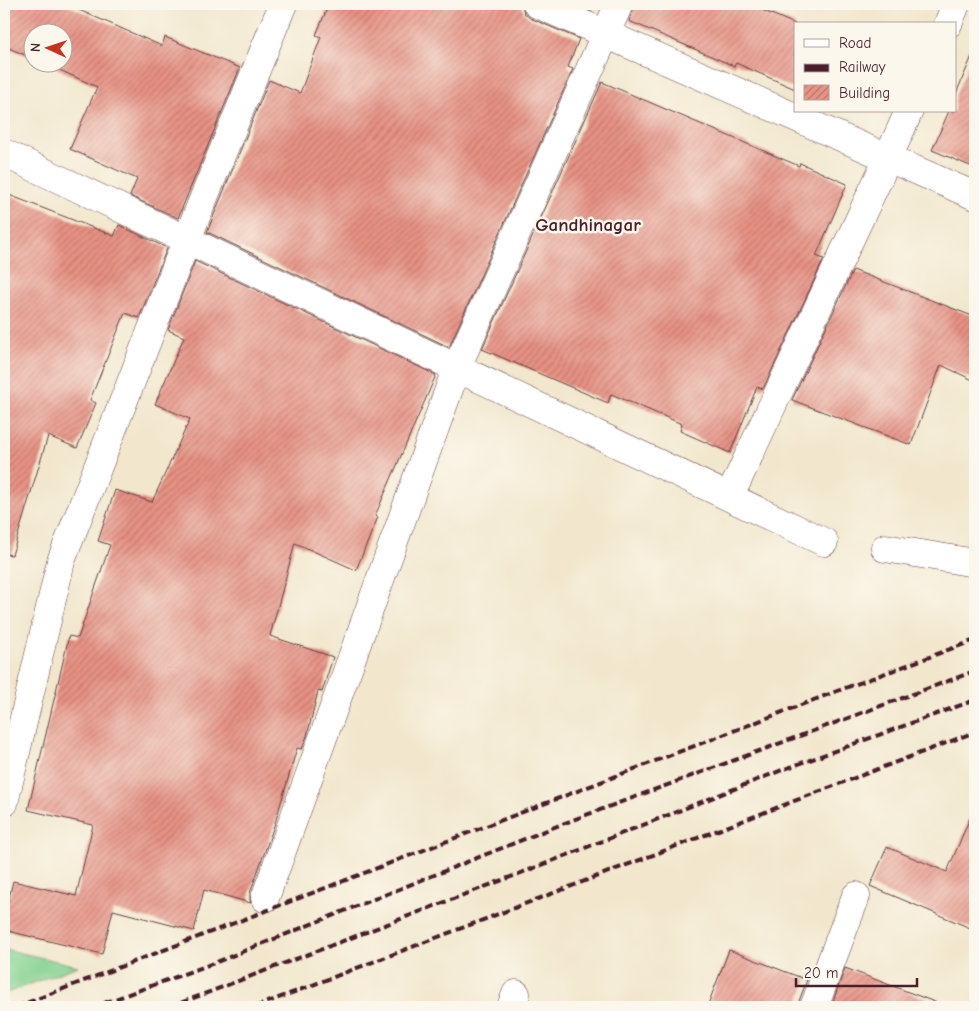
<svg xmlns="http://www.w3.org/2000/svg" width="979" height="1011" font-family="'Comic Neue',sans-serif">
<defs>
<pattern id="building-hatch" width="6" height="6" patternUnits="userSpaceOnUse" patternTransform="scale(1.25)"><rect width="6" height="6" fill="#e79284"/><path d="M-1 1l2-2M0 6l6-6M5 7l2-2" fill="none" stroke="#bd776c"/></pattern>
</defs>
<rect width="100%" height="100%" fill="#fbf7ec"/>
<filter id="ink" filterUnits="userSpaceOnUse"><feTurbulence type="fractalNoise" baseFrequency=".02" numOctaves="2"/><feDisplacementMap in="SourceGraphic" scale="10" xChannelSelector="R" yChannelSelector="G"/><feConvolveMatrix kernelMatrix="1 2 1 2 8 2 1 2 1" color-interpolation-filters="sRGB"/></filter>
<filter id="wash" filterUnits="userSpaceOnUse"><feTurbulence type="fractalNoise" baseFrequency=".0096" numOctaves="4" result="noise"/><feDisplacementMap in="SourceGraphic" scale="20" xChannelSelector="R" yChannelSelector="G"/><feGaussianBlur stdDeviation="1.12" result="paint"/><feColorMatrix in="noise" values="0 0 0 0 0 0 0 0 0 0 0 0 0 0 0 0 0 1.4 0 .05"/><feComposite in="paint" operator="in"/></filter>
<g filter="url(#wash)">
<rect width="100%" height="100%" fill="#f2e7cd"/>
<path fill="#83d190" stroke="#66785e" d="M4,949L78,966L4,994Z"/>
<g id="blocks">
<g fill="url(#building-hatch)">
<path d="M4,4H65L162,46L165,37L240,68L178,218L130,196L137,179L70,149L97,87L42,62H62V32H32V58L4,46Z"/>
<path d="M329,4H522L524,13L530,18L579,39L568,67L573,69L449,347L207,232L269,80L300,93L321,37L316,35Z"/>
<path d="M575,4H602L600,9L593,6L591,11Z"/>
<path d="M634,4H748L795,24V89L736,63L734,66L629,21L633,10Z"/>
<path d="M975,49V168L932,150L949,111H955V96Z"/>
<path d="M602,82L799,166L800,163L847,184L816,256L824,259L763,389L757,387L730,453L680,431L682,424L611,394L608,403L482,349Z"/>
<path d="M4,193L114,236L119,225L167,248L139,318L125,313L90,400L96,403L77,448L48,436L12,555L4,554Z"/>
<path d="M195,261L436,375L375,516L378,517L356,570L295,543L270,636L333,657L322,692L318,691L307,736L302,749L297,748L275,823L250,893V900L251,903L204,890L194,931L113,910L102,954L4,930V921L13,881L76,896L93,825L28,810L69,636L78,638L110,545L98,541L115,490L152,502L190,419L155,404L184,337L168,330Z"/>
<path d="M853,270L975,317V381L941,365L911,445L792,400Z"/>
<path d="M975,806V930L870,886L887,847L947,872Z"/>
<path d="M729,950L807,980L799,1001V1007H707Z"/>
<path d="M845,968L940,1004V1007H831Z"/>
</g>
</g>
</g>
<g filter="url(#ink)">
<use href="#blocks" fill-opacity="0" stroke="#633d43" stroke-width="1"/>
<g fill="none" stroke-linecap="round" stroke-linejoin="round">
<defs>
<g id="minor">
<path d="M537,4L975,196"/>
<path d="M948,24L956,4"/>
<path d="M4,153L824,542"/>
<path d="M730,496L888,158L909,111"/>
<path d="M885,548L975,563"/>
<path d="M4,803L61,561L187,239L283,4"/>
<path d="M265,898L457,367L619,4"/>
<path d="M511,1007L516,994"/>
<path d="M814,1007L856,896"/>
</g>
</defs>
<use href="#minor" stroke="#633d43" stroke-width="29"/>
<use href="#minor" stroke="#fff" stroke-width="28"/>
<g stroke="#4a1f2b" stroke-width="4" stroke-dasharray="8 4" stroke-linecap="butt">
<path d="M16,1007L832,693L975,640"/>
<path d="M93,1007L214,963L562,824L975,671"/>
<path d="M170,1007L542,865L782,770L975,700"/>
<path d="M255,1007L975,732"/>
</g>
</g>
</g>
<g text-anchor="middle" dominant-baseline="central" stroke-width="5" stroke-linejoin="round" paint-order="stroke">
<g font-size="19" font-weight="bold" fill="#4a1f2b" stroke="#fbf7ec">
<text x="588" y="225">Gandhinagar</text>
</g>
</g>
<rect width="979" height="1011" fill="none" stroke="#fbf7ec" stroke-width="20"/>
<rect x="794" y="22" width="162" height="90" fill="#fbf7ec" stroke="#b4a19f"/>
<rect x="804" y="39" width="25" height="8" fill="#ffffff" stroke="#b4a19f"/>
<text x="839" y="48" font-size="15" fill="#4a1f2b">Road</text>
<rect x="804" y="64" width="25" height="8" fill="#4a1f2b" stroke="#b4a19f"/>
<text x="839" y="72" font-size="15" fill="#4a1f2b">Railway</text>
<rect x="804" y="85" width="25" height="15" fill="url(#building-hatch)" stroke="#b4a19f"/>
<text x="839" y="98" font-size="15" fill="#4a1f2b">Building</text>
<g transform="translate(48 48) rotate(273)"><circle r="24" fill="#fbf7ec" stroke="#b4a19f"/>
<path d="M0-4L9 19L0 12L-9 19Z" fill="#c8321e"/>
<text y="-8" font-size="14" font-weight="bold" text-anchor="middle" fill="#4a1f2b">N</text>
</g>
<path d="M796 978v8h121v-8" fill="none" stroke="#4a1f2b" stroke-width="2.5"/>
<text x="804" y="978" font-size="15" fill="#4a1f2b" stroke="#fbf7ec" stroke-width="4" paint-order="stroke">20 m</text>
</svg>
